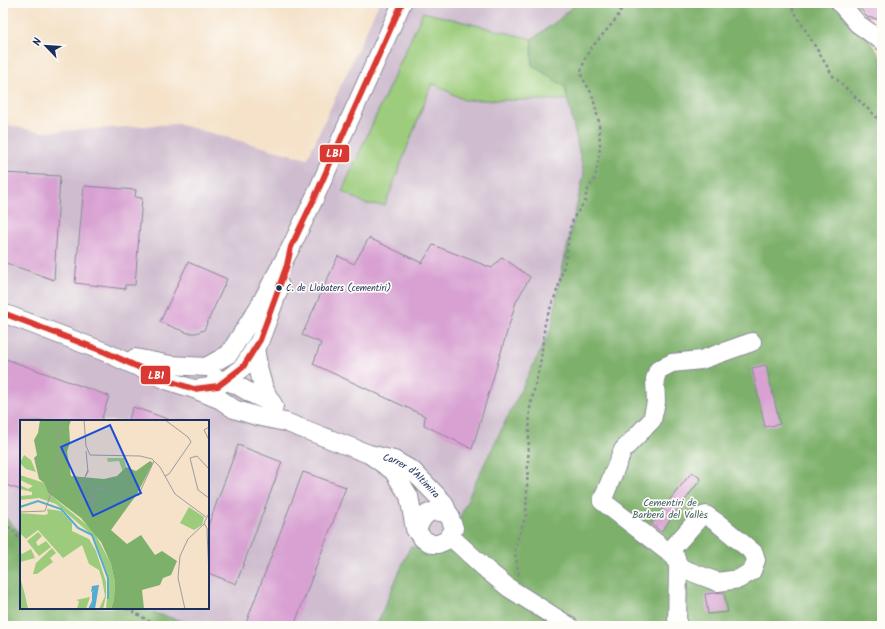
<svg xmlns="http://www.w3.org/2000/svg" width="885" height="629" font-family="Kalam,sans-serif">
<rect width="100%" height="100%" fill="#fdfcf7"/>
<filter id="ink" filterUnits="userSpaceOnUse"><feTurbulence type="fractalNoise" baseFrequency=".025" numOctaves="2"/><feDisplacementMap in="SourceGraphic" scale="8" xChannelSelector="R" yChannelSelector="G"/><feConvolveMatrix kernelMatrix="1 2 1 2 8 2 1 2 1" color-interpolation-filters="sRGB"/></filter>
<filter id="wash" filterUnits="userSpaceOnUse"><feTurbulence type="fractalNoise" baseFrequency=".012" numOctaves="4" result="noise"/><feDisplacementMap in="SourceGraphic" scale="16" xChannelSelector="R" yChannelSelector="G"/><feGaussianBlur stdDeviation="0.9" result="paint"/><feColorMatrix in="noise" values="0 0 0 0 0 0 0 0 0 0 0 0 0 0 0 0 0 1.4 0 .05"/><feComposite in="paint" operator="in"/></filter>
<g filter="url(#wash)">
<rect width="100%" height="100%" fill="#f5e2c9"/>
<path fill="#cfbdcf" d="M379,3H577L557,21L565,87L584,174L558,288L552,327L473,487L446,550L410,547L376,626H199L137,608H208V421H21V534L3,515V124L41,132L178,124L307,159Z"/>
<path fill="#9ccc7b" stroke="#5c7e6c" d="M423,12L532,39V65L565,87L568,100H464L432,83L385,205L366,204L342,191Z"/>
<g fill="#7db06b" stroke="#4c7064">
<path d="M577,3H839L876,49L882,60V626H376L410,547L446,550L473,487L552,327L558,288L584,174L565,87L532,65V39L557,21Z"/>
<path d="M3,515L21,534V608H137L199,626H3Z"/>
</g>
<g id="blocks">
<g fill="#d8a1d2">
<path d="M856,3H882V20L867,17Z"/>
<path d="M3,173L60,176L54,280L3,262Z"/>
<path d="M84,186L136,190L135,197L142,198L135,285H125V289L75,283Z"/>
<path d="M369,238L422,263L433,245L492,268L502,257L530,277L516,302L472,449L424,425L425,416L313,364L321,343L302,335L338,256L354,264Z"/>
<path d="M188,262L227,279L204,330L196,333H188L160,322Z"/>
<path d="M3,358L109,396L101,421H21V490L3,484Z"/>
<path d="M766,365L780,424L765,427L752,368Z"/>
<path d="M133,407L168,419V421H128Z"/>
<path d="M238,445L282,462L236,584L208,573V526Z"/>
<path d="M303,472L346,487L294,626H256L246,623Z"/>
<path d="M692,472L701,479L661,532L651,523Z"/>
<path d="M724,592L728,612L708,614L705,594Z"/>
</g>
</g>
</g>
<g filter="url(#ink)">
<use href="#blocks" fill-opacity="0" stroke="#888894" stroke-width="1"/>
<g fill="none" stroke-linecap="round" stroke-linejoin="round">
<defs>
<g id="minor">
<path d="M840,3L858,24L882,41"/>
<path id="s1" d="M3,313L105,352L169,381L194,389L221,400L234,409L256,416L285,422L369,454L394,460L413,471L444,503L454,528L450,536L445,541L438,544H432L423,539L415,529L409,496L393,471L369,454"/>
<path d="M255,347C258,368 261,389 274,406"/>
<path d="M135,358L171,365L206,367L229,354L260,305L291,247L314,199L402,3"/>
<path d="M216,378L235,384L254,395L272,403"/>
<path d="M195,389L218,386L243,367L260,340L280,286"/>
<path d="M417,532C422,513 431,507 450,515"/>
<path d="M450,536L487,570L509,588L569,626"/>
<path d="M669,552L700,517L706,515L719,524L754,553L756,560L752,571L739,579L718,582L678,567"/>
<path d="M677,626L678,567L676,558L602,501L623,450L652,420L656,402L655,379L658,370L672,363L701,360L752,342"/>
</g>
</defs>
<use href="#minor" stroke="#888894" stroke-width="20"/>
<g stroke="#888894" stroke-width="2.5" stroke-dasharray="3 3" stroke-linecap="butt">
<path d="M789,3L833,76L882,122"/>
<path d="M3,524L12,529L21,541"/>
<path d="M519,575L515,552L518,538L526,515L530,408L541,359L545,322L558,288L566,258L570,228L574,217L586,200V193L595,178L599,156L600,145L599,122L592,94L582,77L581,72L585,58L592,47L617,18L624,3"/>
<path d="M127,608L154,624L161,626"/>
</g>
<use href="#minor" stroke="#fff" stroke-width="18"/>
<defs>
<path id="bus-1" d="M3,313L105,352L169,381L194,389L218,386L243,367L260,340L287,265L291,247L314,199L402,3"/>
</defs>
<use href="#bus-1" stroke="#fdfcf7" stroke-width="9"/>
<use href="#bus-1" stroke="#da3832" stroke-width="6"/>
</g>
</g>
<circle fill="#1b2f5e" stroke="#fdfcf7" stroke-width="1.5" cx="279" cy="288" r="3.5"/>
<g text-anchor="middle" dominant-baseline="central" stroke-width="3.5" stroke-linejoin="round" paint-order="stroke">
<g font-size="9" fill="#1b2f5e" stroke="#fdfcf7" text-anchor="start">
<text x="286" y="288">C. de Llobaters (cementiri)</text>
</g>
<g font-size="10" fill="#1b2f5e" stroke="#fdfcf7">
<text stroke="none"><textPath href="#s1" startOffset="442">Carrer d'Altimira</textPath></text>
</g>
<g font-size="10" fill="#425e67" stroke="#fdfcf7">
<text x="670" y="503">Cementiri de<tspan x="670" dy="12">Barberà del Vallès</tspan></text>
</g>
</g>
<g transform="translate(20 420)">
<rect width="189" height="189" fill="#f5e2c9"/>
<path d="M4,35L11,40L16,52L6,49L0,43ZM87,38H104L106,47L103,52L99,41L88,42ZM0,55L24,63L28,73L73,110L91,144L95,162L94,180L91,189H86L89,158L73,116L36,84L19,78L0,80V76L12,75V72L0,69V65L8,69L13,66L0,60ZM169,87L184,97L182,105L174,110L160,103ZM27,89L41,91L52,103V111L69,119L76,131L86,162V176L83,189H79L85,176L82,159L79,150L69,144L62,125L43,138L18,110L6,119L0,113V93L24,95L28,94ZM18,112L22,116L16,122L18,126L26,121L31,127L19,136L7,121ZM32,128L36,133L30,138L33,142L17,154H13L16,143ZM11,129L15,138L0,142V131L2,134ZM0,157L5,175L8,189H0ZM70,177L66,189H57L59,181L56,180Z" fill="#9ccc7b"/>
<path d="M20,0H51L49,6L50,22L47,32L51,56L84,59L97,56L106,47L116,51L130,41L133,43L117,74L91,110L107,124L121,115L135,135L142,131L157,141L151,155L143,158L140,165L122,170L124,189H91L94,180L95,162L91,144L81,122L61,98L28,73L24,63L19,59L14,38L17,35L14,20L18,13Z" fill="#7db06b"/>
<path d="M79,165L75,189H68L72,181V172L76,170L71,172L72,166Z" fill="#55abd1"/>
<path fill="none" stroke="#55abd1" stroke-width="2" d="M0,87L18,81L41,89L58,108L72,115L88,158V179"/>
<path fill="none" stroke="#9e9a9e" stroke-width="1" d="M64,0L66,26M189,7L184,10L189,20M66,26L70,35L120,36L132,39L140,47L155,74L186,97M66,31L68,52L64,59L68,50M189,49L177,36L170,38L178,70L189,78M145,56L149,54L171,22L168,17L145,0M64,59L59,83L71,77L73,69H85L90,75M118,76L134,41M70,78L74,83L75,78L71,76M0,92L25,91L37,55L40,0M189,93L184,103L189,112M187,110L189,155M189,127V141M165,189L158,158L160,136L168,119L184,104"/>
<path fill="#1d4ed8" fill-opacity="0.15" stroke="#1d4ed8" stroke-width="2" d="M90,5L121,73L73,96L41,27Z"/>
<rect width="189" height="189" fill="none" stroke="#1b2f5e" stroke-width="2"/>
</g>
<g stroke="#fdfcf7" stroke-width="1.5">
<rect x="319" y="144" width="31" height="19" rx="4" fill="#da3832"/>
<rect x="140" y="365" width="31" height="20" rx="4" fill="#da3832"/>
</g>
<g font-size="11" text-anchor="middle" font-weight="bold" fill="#fff">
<text x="334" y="157">LB1</text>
<text x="156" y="379">LB1</text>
</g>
<rect width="885" height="629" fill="none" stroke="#fdfcf7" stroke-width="16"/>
<g transform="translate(46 46) rotate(295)" stroke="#fdfcf7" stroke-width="3" paint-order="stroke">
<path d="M0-3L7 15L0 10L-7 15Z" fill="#1b2f5e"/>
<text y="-6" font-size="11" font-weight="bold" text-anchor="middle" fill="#1b2f5e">N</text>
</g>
</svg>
